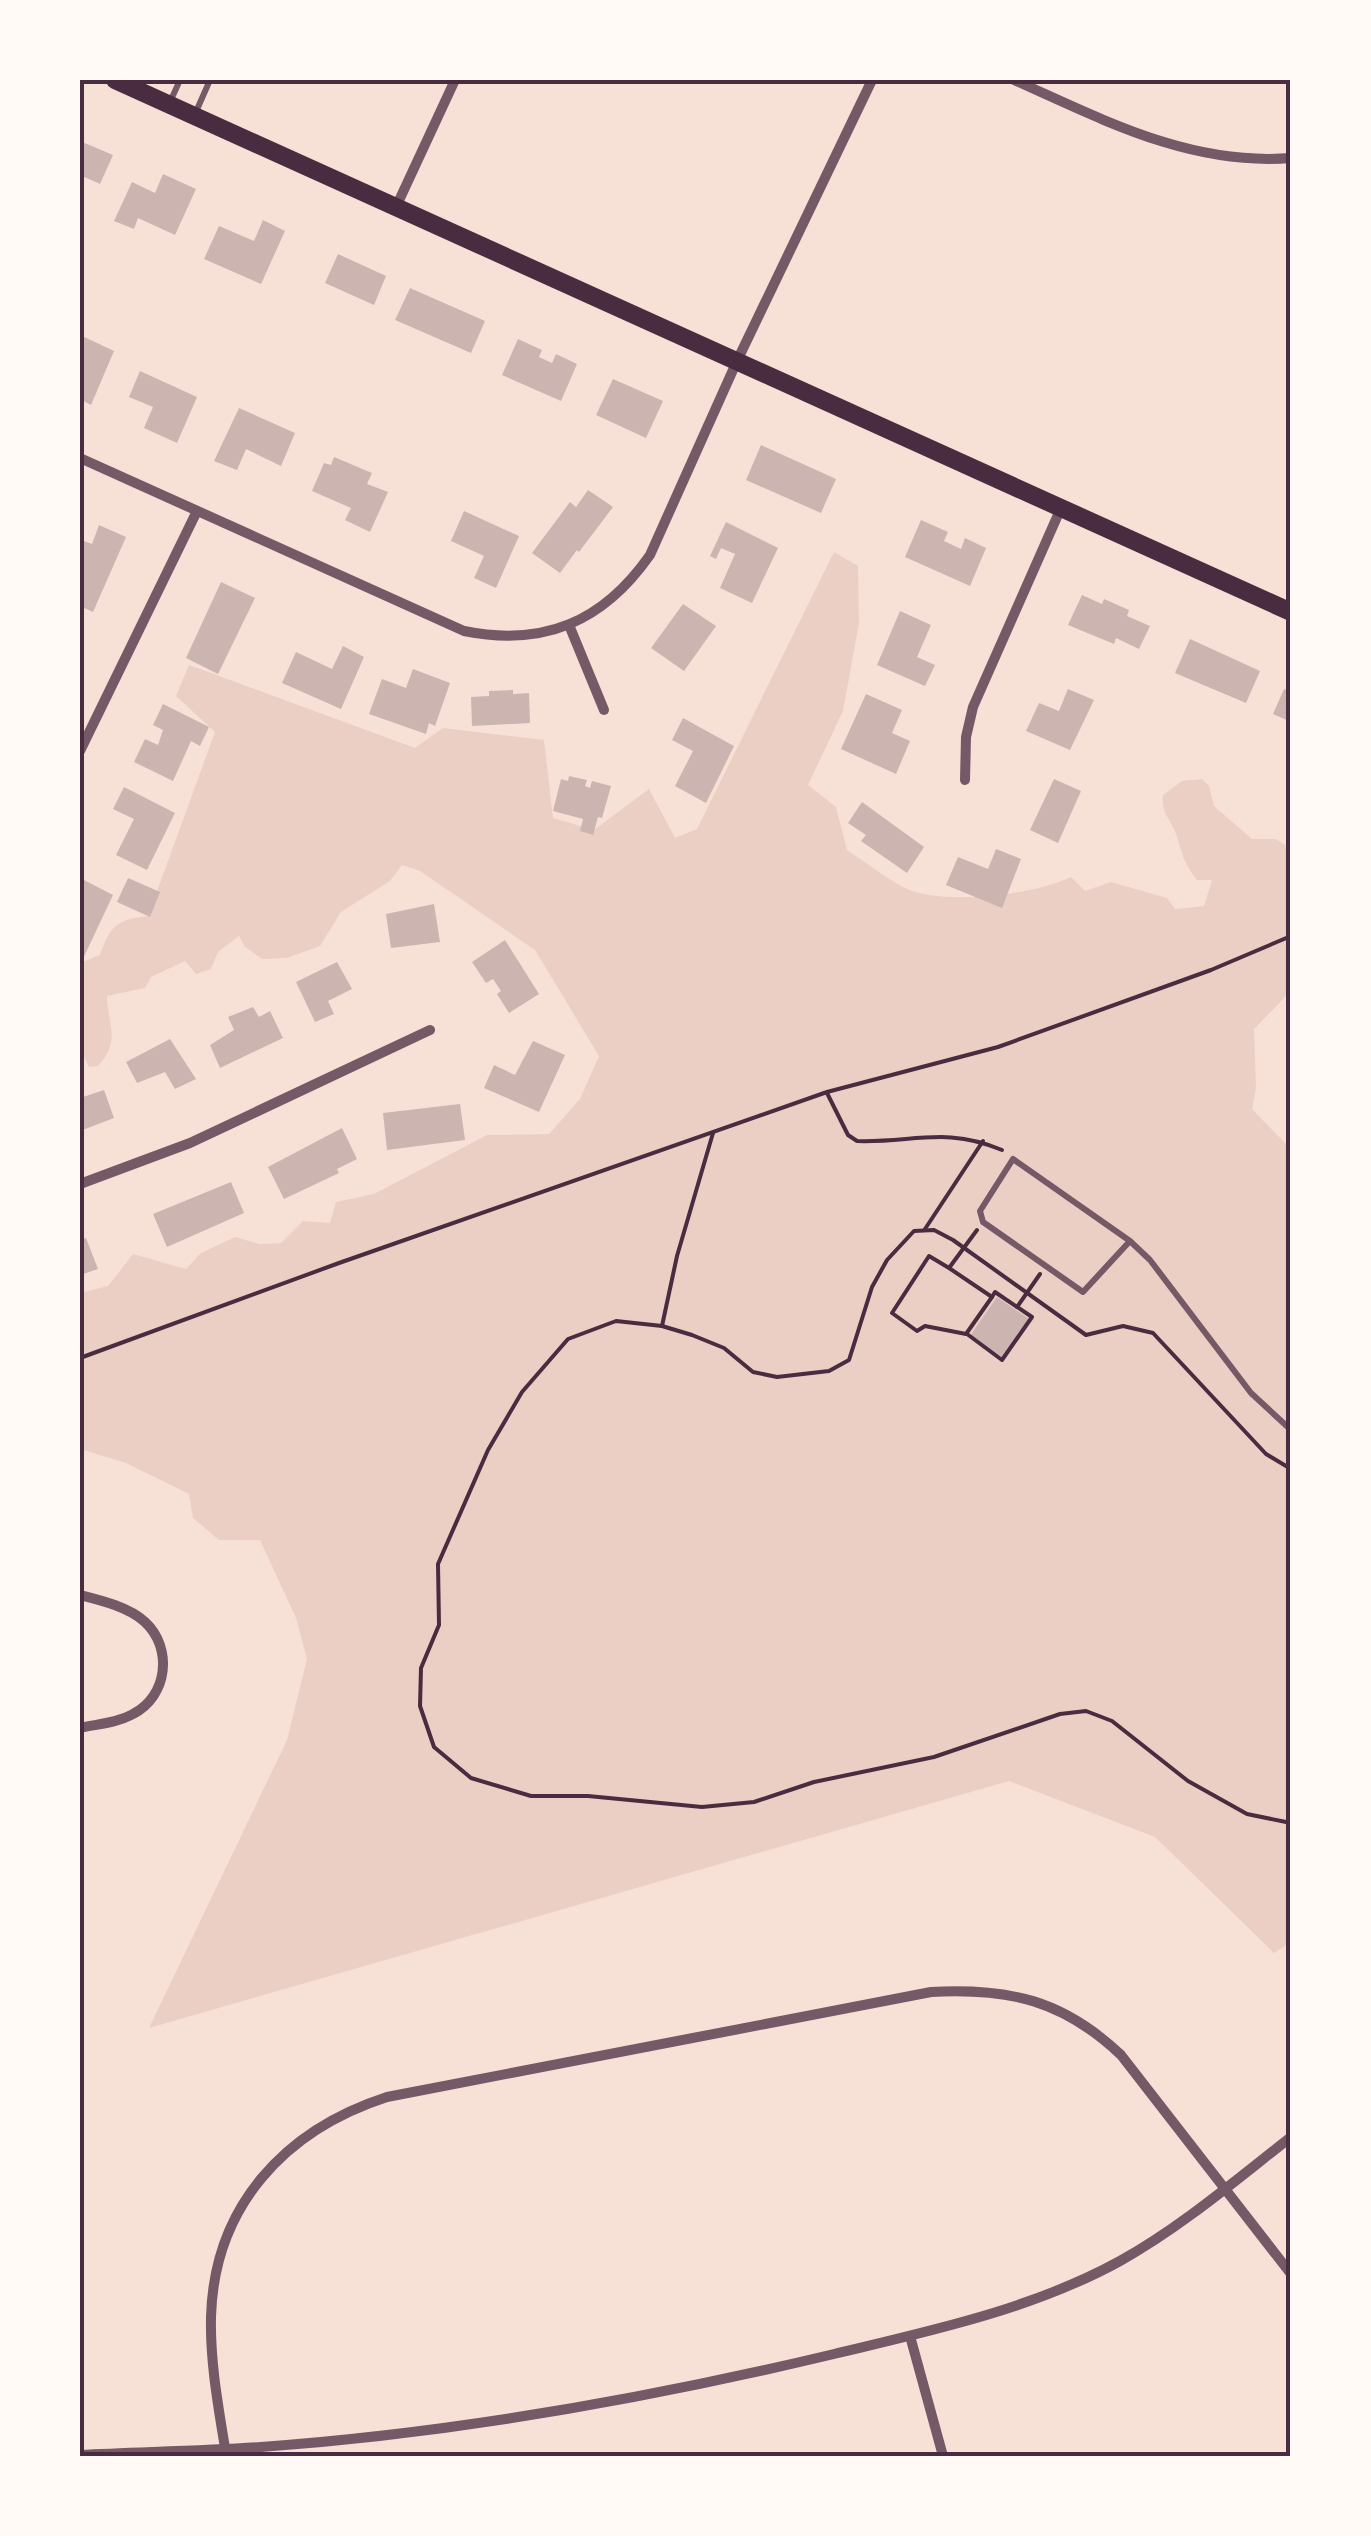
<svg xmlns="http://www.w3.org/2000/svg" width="1371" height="2536" font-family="'Roboto Serif',serif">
<rect width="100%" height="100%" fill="#f7e1d7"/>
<path fill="#ebcfc5" d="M834,552L858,566L859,623L843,711L808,785L836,807L847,850C866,862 885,878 905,888C943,906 1034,895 1071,877L1085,891L1111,882L1167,898L1175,909L1204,906L1212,880H1197C1182,860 1183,855 1176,834C1170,818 1161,813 1163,795L1182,781L1202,779L1209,786L1214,806L1252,839H1276L1291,849V991L1254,1029L1256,1088L1252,1109L1287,1145H1291V1942L1274,1953L1155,1837L1009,1781L149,2028L287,1740L307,1659L296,1618L260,1540H219L193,1518L189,1494L126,1463L80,1449V1293L108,1286L133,1254L186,1269L201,1253L235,1237L260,1244L281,1243L303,1221L330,1223L336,1202L374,1194L487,1135L549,1134L580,1099L599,1056L535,950L420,871L402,865L390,881L341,912L320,946L287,958L262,959L245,947L239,936L218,952L211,969L196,974L185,961L151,977L145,988L107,996C108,1026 121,1041 98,1066L89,1067L80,1048V963L100,955C111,925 116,920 148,916L215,732L176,696L189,665L415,748L443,728L544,740L553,818L594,830L649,789L675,838L697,829Z"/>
<g fill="#ccb4b1">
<path d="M80,141L113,155L100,184L80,175Z"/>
<path d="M163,174L196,189L175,235L138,218L134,229L114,221L132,182L155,193Z"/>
<path d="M263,220L285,231L261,284L204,259L219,226L254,241Z"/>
<path d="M338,254L386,276L374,305L325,283Z"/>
<path d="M410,288L485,321L471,353L395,320Z"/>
<path d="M80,335L114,351L91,405L80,399Z"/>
<path d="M518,339L542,350L539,357L552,363L556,354L577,364L561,401L502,375Z"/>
<path d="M140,371L197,397L177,443L144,428L153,407L129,397Z"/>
<path d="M613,379L663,401L646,438L596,415Z"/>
<path d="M239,408L295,433L281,466L246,449L237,470L214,461Z"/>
<path d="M761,445L836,479L821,513L746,480Z"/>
<path d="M334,457L372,473L367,484L388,492L370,532L345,520L351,508L312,491L324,463L331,465Z"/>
<path d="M588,490L613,507L579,552L577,550L560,573L532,553L570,502L576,507Z"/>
<path d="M464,511L519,536L496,588L474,578L484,556L451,541Z"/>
<path d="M921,520L948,532L944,541L961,549L965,538L986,548L970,586L905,557Z"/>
<path d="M726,522L778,548L752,603L720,588L735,554L721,548L716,559L710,556Z"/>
<path d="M99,525L126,537L93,612L80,606V551L84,541L92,544Z"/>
<path d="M221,582L255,598L218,674L186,658Z"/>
<path d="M1082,595L1102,604L1104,599L1129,610L1127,616L1150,626L1139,649L1116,638L1114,644L1068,625Z"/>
<path d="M683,604L716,626L684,671L651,648Z"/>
<path d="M900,611L931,625L917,657L935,665L925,686L877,665Z"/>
<path d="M1190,639L1260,671L1246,703L1175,673Z"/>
<path d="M343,646L364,657L341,709L282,683L296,652L332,669Z"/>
<path d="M413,669L450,683L435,726L429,723L426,734L369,714L382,679L406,688Z"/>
<path d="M1068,689L1094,700L1070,750L1026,731L1039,703L1059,711Z"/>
<path d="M1284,689L1291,692V722L1273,714Z"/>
<path d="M513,690V694L529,693L530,723L472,726L471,697L489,696V691Z"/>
<path d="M866,694L902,710L892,733L910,741L896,774L841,749Z"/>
<path d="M163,704L209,727L200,746L191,741L173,781L134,762L145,739L158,745L163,730L153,725Z"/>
<path d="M683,718L734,746L706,803L675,786L693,751L672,740Z"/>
<path d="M569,776L587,780L585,786L590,788L592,781L611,786L602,818L598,817L593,835L580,831L583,819L553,811L561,779L568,781Z"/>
<path d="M1054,779L1081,791L1058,843L1030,830Z"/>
<path d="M124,787L175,813L147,870L116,855L134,819L113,809Z"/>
<path d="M862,802L924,847L907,873L861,841L866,835L848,823Z"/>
<path d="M996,849L1021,859L1002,908L946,885L958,857L988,869Z"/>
<path d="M80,878L113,895L80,965Z"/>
<path d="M128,878L160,892L150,917L117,902Z"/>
<path d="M434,904L440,942L391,948L386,914Z"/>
<path d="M505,940L539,994L509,1013L497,994L501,991L493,979L486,983L472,962Z"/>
<path d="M337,962L352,989L328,1001L334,1014L315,1022L296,982Z"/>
<path d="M253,1007L259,1017L270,1011L283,1038L220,1068L210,1045L234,1030L228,1017Z"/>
<path d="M170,1039L196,1079L175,1089L165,1072L137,1083L126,1062Z"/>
<path d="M533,1041L565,1055L539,1112L484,1088L494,1065L515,1075Z"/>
<path d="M104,1090L114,1118L80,1131V1098Z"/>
<path d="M460,1104L465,1140L387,1150L383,1113Z"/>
<path d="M342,1128L357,1159L337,1169L339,1173L284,1199L268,1167Z"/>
<path d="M231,1182L244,1213L167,1247L153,1214Z"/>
<path d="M86,1238L98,1269L80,1275V1240Z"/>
<path d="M997,1297L1029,1319L1002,1357L970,1336Z"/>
</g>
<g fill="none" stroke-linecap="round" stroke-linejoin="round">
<g stroke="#4a2c40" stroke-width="4">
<path d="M827,1093L848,1135L857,1141C912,1143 946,1126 1002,1150"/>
<path d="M925,1229L983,1141"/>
<path d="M949,1268L992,1297L966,1334L925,1326L917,1331L892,1313L929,1256L949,1268L977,1230"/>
<path d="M1017,1307L1040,1274"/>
<path d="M662,1326L677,1256L713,1133"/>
<path d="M967,1334L1002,1360L1032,1317L995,1292L992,1297"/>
<path d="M80,1358L339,1263L827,1092L998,1047L1211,970L1291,936"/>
<path d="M1291,1469L1266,1454L1153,1333L1123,1326L1086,1335L953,1240L934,1230L914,1231L887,1260L872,1287L849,1360L829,1371L777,1377L753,1372L724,1348L692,1335L662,1326L616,1321L568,1339L522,1392L488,1450L438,1564L439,1625L421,1668L420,1706L434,1747L471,1778L531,1796H588L702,1807L754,1802L814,1782L934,1757L1060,1714L1086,1711L1112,1721L1188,1781L1247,1814L1291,1823"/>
</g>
<g stroke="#755966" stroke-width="6">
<path d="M170,102L180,80"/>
<path d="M195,114L210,80"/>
<path d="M1130,1241L1083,1292L983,1222L980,1211L1013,1159L1130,1241L1150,1260L1251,1393L1291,1430"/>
</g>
<g stroke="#755966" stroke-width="10">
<path d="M1014,80C1104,120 1190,166 1291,158"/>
<path d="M396,207L455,80"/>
<path d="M80,458L464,631C544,647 603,622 650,555L737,361L872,80"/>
<path d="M569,625L604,710"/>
<path d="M80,751L197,511"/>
<path d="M965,780L966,737L973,707L1061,508"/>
<path d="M80,1184L190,1143L430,1030"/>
<path d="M80,1595C100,1600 129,1607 145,1622C173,1648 168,1696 133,1714C117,1723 98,1724 80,1728"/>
<path d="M910,2336L943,2456"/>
<path d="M225,2448C218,2405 210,2361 211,2317C214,2206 285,2130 387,2097L931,1992C1010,1988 1063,2000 1121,2055L1291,2274"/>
<path d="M80,2455C140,2452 201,2451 261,2447C454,2433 646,2399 834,2354C930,2331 1033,2309 1120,2261C1181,2227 1236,2180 1291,2137"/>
</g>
<path stroke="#4a2c40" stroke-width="18" d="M115,80L1291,612"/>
</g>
<rect width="1371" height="2536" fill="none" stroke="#fffaf5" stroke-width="165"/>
<rect x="82" y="82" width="1206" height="2372" fill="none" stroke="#4a2c40" stroke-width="4"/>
</svg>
